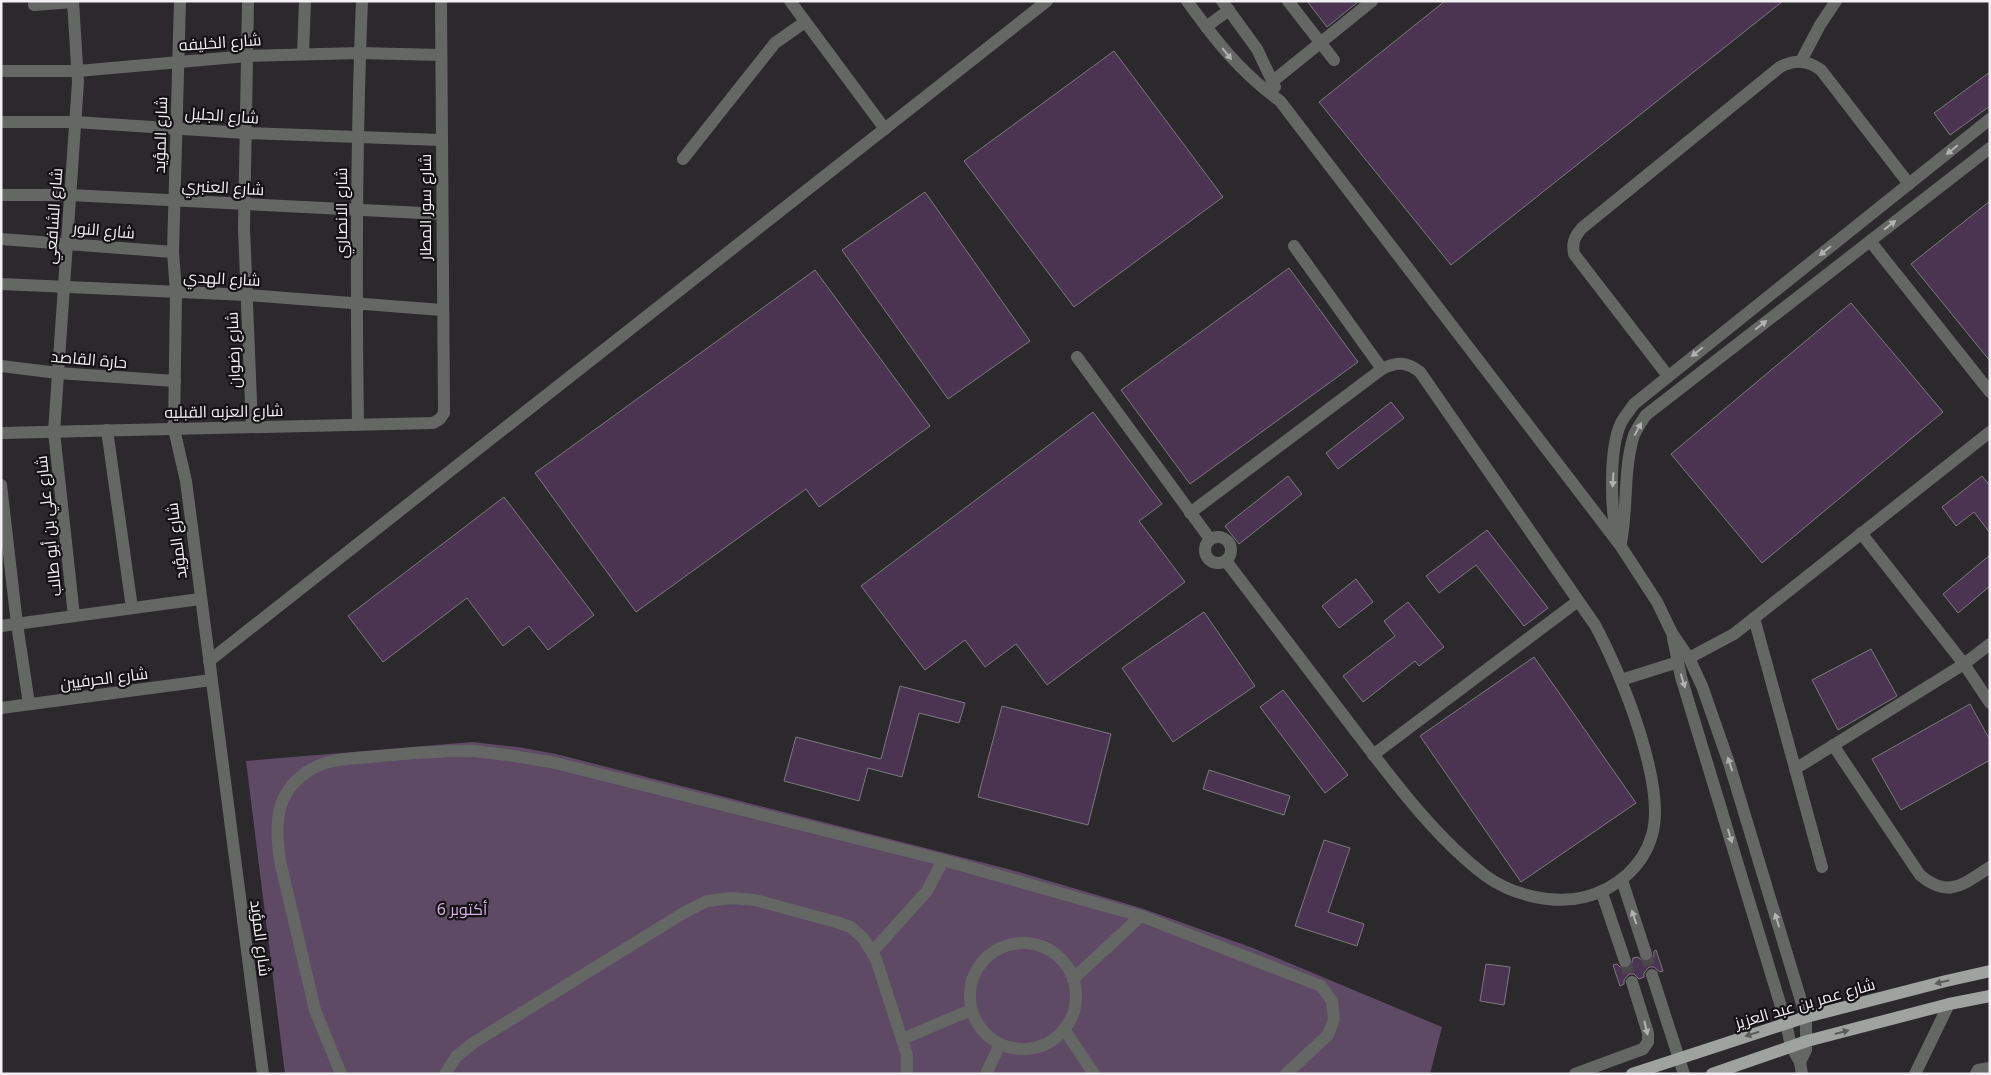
<svg xmlns="http://www.w3.org/2000/svg" width="1991" height="1075" font-family="'Noto Sans',Cairo,sans-serif">
<rect width="100%" height="100%" fill="#2c292d"/>
<path fill="#5e4a64" d="M472,742L518,747L556,754L1008,869L1141,908L1253,948L1442,1027L1430,1074H285L246,761Z"/>
<g fill="#4a3452" stroke="#7c797d">
<path d="M1307,1H1359L1327,27Z"/>
<path d="M1445,1H1783L1451,265L1319,102Z"/>
<path d="M1114,51L1223,197L1074,307L964,161Z"/>
<path d="M1990,72V106L1950,135L1934,113Z"/>
<path d="M925,192L1030,341L948,399L842,250Z"/>
<path d="M1990,201V361L1911,264Z"/>
<path d="M1289,268L1358,362L1190,484L1121,390Z"/>
<path d="M815,270L930,426L819,507L806,489L636,612L535,473Z"/>
<path d="M1851,303L1943,412L1762,563L1671,454Z"/>
<path d="M1391,402L1404,418L1338,469L1326,453Z"/>
<path d="M1093,412L1162,504L1139,521L1185,582L1047,685L1016,644L985,667L965,640L925,670L861,586Z"/>
<path d="M1288,476L1302,494L1239,544L1225,526Z"/>
<path d="M1982,476L1990,486V533L1974,512L1956,526L1942,507Z"/>
<path d="M504,497L594,615L548,650L529,626L503,646L467,598L383,662L348,616Z"/>
<path d="M1487,530L1548,608L1524,626L1476,565L1439,593L1426,576Z"/>
<path d="M1990,555V586L1958,613L1943,594Z"/>
<path d="M1356,579L1373,602L1339,628L1322,606Z"/>
<path d="M1408,602L1444,647L1419,666L1415,661L1363,702L1343,676L1395,636L1384,621Z"/>
<path d="M1204,612L1255,686L1173,742L1122,668Z"/>
<path d="M1871,649L1897,696L1838,730L1812,680Z"/>
<path d="M1534,657L1636,803L1521,882L1420,736Z"/>
<path d="M900,686L965,703L959,723L919,713L902,777L868,768L859,801L784,781L796,737L881,759Z"/>
<path d="M1283,690L1348,775L1325,793L1260,707Z"/>
<path d="M1970,704L1990,740V760L1901,810L1872,759Z"/>
<path d="M1002,706L1111,734L1088,825L978,797Z"/>
<path d="M1209,770L1290,796L1284,815L1203,789Z"/>
<path d="M1324,840L1350,848L1328,912L1364,924L1357,946L1295,926Z"/>
<path d="M1656,950L1663,971L1660,972L1654,967H1649L1644,973V977L1639,979L1634,974H1629L1624,980V984L1620,986L1613,965L1617,964L1620,967L1627,969L1631,966L1633,958L1638,957L1644,962H1649L1654,956V951Z"/>
<path d="M1486,964L1510,967L1504,1005L1480,1001Z"/>
</g>
<g fill="none" stroke-linecap="round" stroke-linejoin="round">
<g stroke="#4a474b" stroke-width="12" stroke-dasharray="12 6" stroke-linecap="butt">
<path d="M1646,954L1652,975"/>
<path d="M1625,961L1632,982"/>
</g>
<g stroke="#656765" stroke-width="12">
<path d="M73,1L78,82L54,432L74,616"/>
<path d="M180,1L173,252L176,292L174,429L186,481L263,1074"/>
<path d="M248,1L244,228L252,427"/>
<path d="M790,1L885,129"/>
<path d="M1187,1C1216,41 1240,72 1280,101L1620,545L1657,602L1672,633L1689,658L1702,686L1730,766L1806,1017V1050L1800,1062"/>
<path d="M1222,1L1257,49L1275,87"/>
<path d="M1288,1L1334,60"/>
<path d="M34,5L73,2"/>
<path d="M1206,27L1229,10"/>
<path d="M303,54L305,1"/>
<path d="M1801,61L1820,25L1836,1"/>
<path d="M1,71H78L247,56L360,53L441,55"/>
<path d="M1273,81L1372,1"/>
<path d="M1,122H75L245,133L441,140"/>
<path d="M683,159L775,43L805,22"/>
<path d="M1,195H70L442,214"/>
<path d="M1,239L173,252"/>
<path d="M1870,241L1990,392"/>
<path d="M1294,246L1382,369"/>
<path d="M1,284L247,295L442,310"/>
<path d="M1077,357L1210,539"/>
<path d="M1,366L58,373L175,381"/>
<path d="M1668,376L1574,254C1572,243 1574,237 1582,228L1780,67C1795,59 1807,60 1821,70L1909,184"/>
<path d="M358,424C356,283 356,142 362,1"/>
<path d="M107,430L132,608"/>
<path d="M1,433L433,423L440,419L444,413L441,1"/>
<path d="M1,485L17,624L29,704"/>
<path d="M1190,513L1382,369C1397,361 1407,362 1420,372L1595,625C1620,671 1667,785 1652,835C1643,867 1616,889 1585,897C1553,905 1512,895 1486,876C1434,837 1389,775 1350,724C1309,670 1267,615 1226,561"/>
<path d="M1861,533L1964,664L1990,703"/>
<circle cx="1218" cy="550" r="13"/>
<path d="M1618,538C1610,512 1609,448 1621,423C1624,417 1630,410 1634,404L1990,119"/>
<path d="M1621,543C1628,507 1623,469 1634,435C1637,428 1642,421 1646,415L1990,148"/>
<path d="M1754,618L1822,867"/>
<path d="M1,626L200,599"/>
<path d="M1673,638L1681,677L1786,1023L1791,1046L1800,1062L1802,1074"/>
<path d="M1689,658L1734,634L1990,432"/>
<path d="M209,661L1047,1"/>
<path d="M1621,680L1678,662"/>
<path d="M1,708L211,680"/>
<path d="M1833,745L1920,875C1948,899 1964,884 1990,867"/>
<path d="M1373,755L1578,601"/>
<path d="M1795,769L1964,664L1990,644"/>
<path d="M1622,880L1646,954"/>
<path d="M1602,893L1625,961"/>
<circle cx="1023" cy="996" r="53"/>
<path d="M873,951L927,891L943,860"/>
<path d="M1652,975L1684,1074"/>
<path d="M1073,979L1141,916"/>
<path d="M1064,1029L1094,1074"/>
<path d="M902,1039L971,1010"/>
<path d="M341,1074L315,1010L280,861C275,826 274,794 307,772C325,759 348,759 369,757C403,754 437,750 472,751C500,753 527,758 555,763L943,860L1141,916L1321,986L1332,1001L1334,1019L1328,1035L1286,1074"/>
<path d="M445,1074L456,1057L473,1043L685,912L707,901L731,898L755,900L836,922L851,927L863,938L876,959L907,1055V1074"/>
<path d="M986,1074L1000,1044"/>
<path d="M1575,1074L1643,1049L1648,1042V1033L1632,982"/>
<path d="M1915,1074L1949,1004"/>
<path d="M1976,1074L1978,1070L1990,1068"/>
</g>
<g stroke="#9ea3a0" stroke-width="12">
<path d="M1632,1074L1806,1017L1946,981L1990,971"/>
<path d="M1712,1074L1807,1041L1949,1004L1990,996"/>
</g>
</g>
<defs><path id="oneway-solid" d="M-6-.8H1V-3.2L6.5 0L1 3.2V.8H-6Z" transform="scale(1.25)"/></defs>
<g fill="#b3b2b3">
<use href="#oneway-solid" transform="translate(1227 54) rotate(51)"/>
<use href="#oneway-solid" transform="translate(1952 150) rotate(141)"/>
<use href="#oneway-solid" transform="translate(1890 225) rotate(-38)"/>
<use href="#oneway-solid" transform="translate(1825 251) rotate(141)"/>
<use href="#oneway-solid" transform="translate(1761 325) rotate(-38)"/>
<use href="#oneway-solid" transform="translate(1697 352) rotate(141)"/>
<use href="#oneway-solid" transform="translate(1638 429) rotate(-62)"/>
<use href="#oneway-solid" transform="translate(1613 480) rotate(93)"/>
<use href="#oneway-solid" transform="translate(1683 681) rotate(73)"/>
<use href="#oneway-solid" transform="translate(1730 764) rotate(-108)"/>
<use href="#oneway-solid" transform="translate(1730 836) rotate(73)"/>
<use href="#oneway-solid" transform="translate(1634 917) rotate(-108)"/>
<use href="#oneway-solid" transform="translate(1777 920) rotate(-107)"/>
<use href="#oneway-solid" transform="translate(1646 1028) rotate(76)"/>
</g>
<g fill="#595a5a">
<use href="#oneway-solid" transform="translate(1942 982) rotate(166)"/>
<use href="#oneway-solid" transform="translate(1842 1032) rotate(-15)"/>
<use href="#oneway-solid" transform="translate(1752 1034) rotate(162)"/>
</g>
<g text-anchor="middle" dominant-baseline="central" stroke-width="4.5" stroke-linejoin="round" paint-order="stroke">
<g font-size="16" fill="#f2f0f3" stroke="#141214">
<text transform="translate(220 42) rotate(-4)">شارع الخليفه</text>
<text transform="translate(222 115) rotate(4)">شارع الجليل</text>
<text transform="translate(160 135) rotate(-88)">شارع المؤيد</text>
<text transform="translate(223 187) rotate(3)">شارع العنبري</text>
<text transform="translate(425 207) rotate(-90)">شارع سور المطار</text>
<text transform="translate(341 213) rotate(-90)">شارع الانصاري</text>
<text transform="translate(53 216) rotate(-86)">شارع الشافعي</text>
<text transform="translate(104 230) rotate(5)">شارع النور</text>
<text transform="translate(222 278) rotate(3)">شارع الهدي</text>
<text transform="translate(233 350) rotate(-92)">شارع رضوان</text>
<text transform="translate(89 359) rotate(5)">حارة القاصد</text>
<text transform="translate(224 411) rotate(-1)">شارع العزبه القبليه</text>
<text transform="translate(48 526) rotate(-96)">شارع علي بن أبو طالب</text>
<text transform="translate(176 541) rotate(-97)">شارع المؤيد</text>
<text transform="translate(104 678) rotate(-7)">شارع الحرفيين</text>
<text transform="translate(261 938) rotate(83)">شارع المؤيد</text>
<text transform="translate(1805 1003) rotate(-16)">شارع عمر بن عبد العزيز</text>
</g>
<g font-size="16" fill="#d6ade4" stroke="#141214">
<text x="462" y="909">6 أكتوبر</text>
</g>
</g>
<rect width="1991" height="1075" fill="none" stroke="#f2f0f3" stroke-width="5"/>
</svg>
